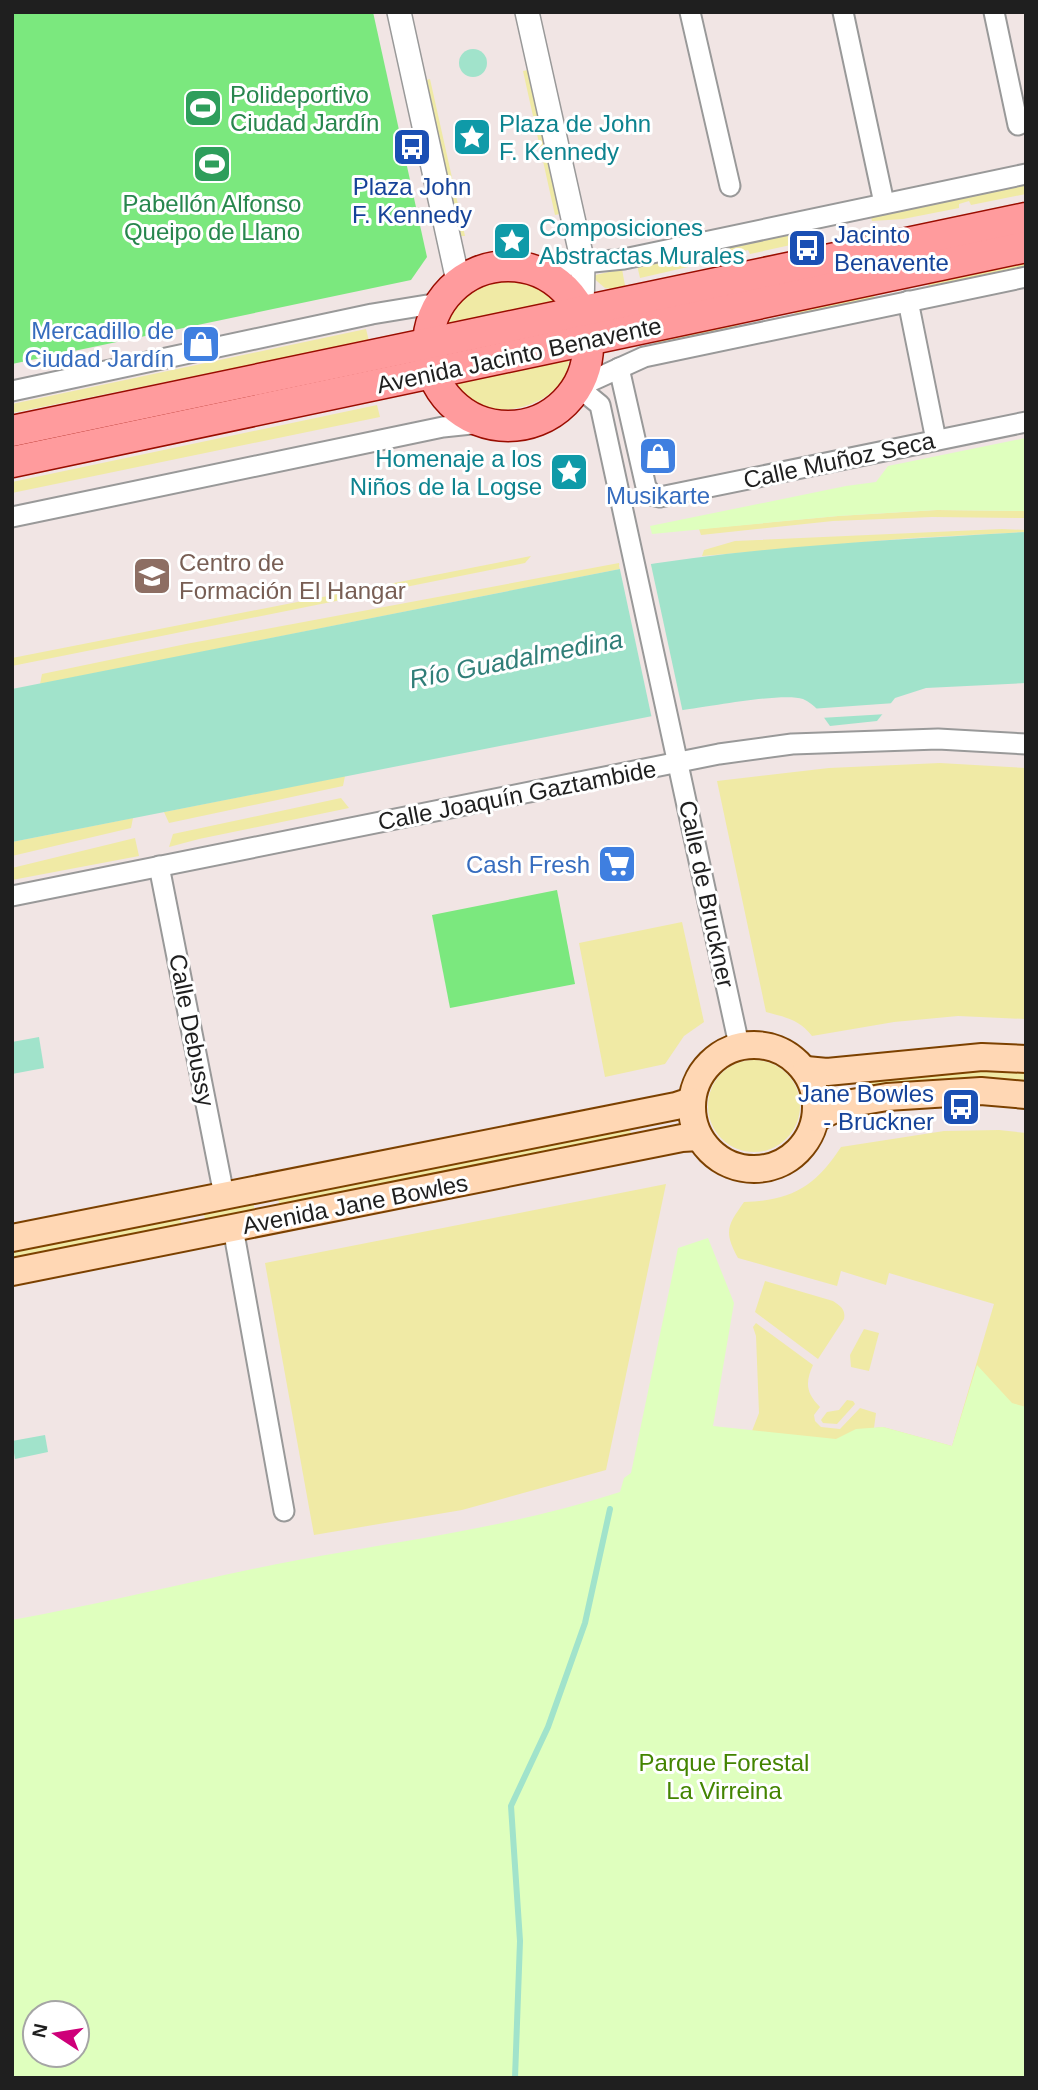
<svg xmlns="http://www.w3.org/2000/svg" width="1038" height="2090" font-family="Arial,sans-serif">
<rect width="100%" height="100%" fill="#f1e5e4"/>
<g fill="#f0eaa5">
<path d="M528,70L560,214L555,215L523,71Z"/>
<path d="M430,79L465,236H461L426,80Z"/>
<path d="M1026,184V194L971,205L969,201L959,204V208L903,219L872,221L871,217Z"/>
<path d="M805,229L809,241L750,254L748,250L736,253V256L640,278L637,265Z"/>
<path d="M1026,258V271L930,291L927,279Z"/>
<path d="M622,269L626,291L605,288L591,276Z"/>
<path d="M509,280C529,283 543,288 558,301V305L438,332C430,296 483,284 509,280Z"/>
<path d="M873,291L876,302L797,320L793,309Z"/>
<path d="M737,320L739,332L657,350L655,338Z"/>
<path d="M366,329L369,341L12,413V404Z"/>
<path d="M557,357L569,361C568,368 566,375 562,381C537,416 468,423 450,380Z"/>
<path d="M377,405L380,417L12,493V482Z"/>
<path d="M937,510L1026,511V518L932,517L833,521L701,535L699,529L838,516Z"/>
<path d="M1002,529L1026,530V532L912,538L702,556L704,550L735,541Z"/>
<path d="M531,556L525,563L12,666V658Z"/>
<path d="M619,563L620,569L40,684L42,674L186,644Z"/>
<path d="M940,763L1026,768V1019L958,1016L894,1022L812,1036C800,1020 785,1017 766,1012L717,781L829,768Z"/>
<path d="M345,776L343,786L169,823L164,812Z"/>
<path d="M341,798L349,808L199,839L169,847L173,834Z"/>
<path d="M133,818L131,828L12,856V842Z"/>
<path d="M135,838L139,856L12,880V868Z"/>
<path d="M682,922L704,1022L684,1036L665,1064L605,1077L579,943Z"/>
<circle cx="754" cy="1106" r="46"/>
<path d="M966,1069L1026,1071V1082L966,1080L872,1091L870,1079Z"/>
<path d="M629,1126L632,1137L280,1207L277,1195Z"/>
<path d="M999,1130L1026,1133V1652L752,1431L759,1413L756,1336L753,1327L756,1323L813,1365C805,1383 806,1393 820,1407L814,1415L815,1421L821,1427L840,1429L860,1408L876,1413L874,1428L883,1427L952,1446L994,1304L889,1273L886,1285L841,1271L837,1286L738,1258C723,1231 728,1225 744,1202C791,1201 816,1186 841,1147L944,1131Z"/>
<path d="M666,1184L606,1470L462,1510L314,1535L265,1263Z"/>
<path d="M253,1200L255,1212L206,1222L203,1211Z"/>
<path d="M180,1215L182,1227L12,1260V1248Z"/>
<path d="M765,1281L833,1301C840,1306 846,1309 844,1319L818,1359L755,1312Z"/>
<path d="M864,1329L879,1333L869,1371L851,1367L850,1355Z"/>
<path d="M847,1400L853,1401L855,1404L837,1424L823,1423L821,1420L827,1412L839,1410Z"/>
</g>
<g fill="#dfffbe" fill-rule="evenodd">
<path d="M1026,438V511L937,510L838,516L652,534L650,526L846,486L876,482L888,466Z"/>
<path d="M708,1238L734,1303L713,1426L836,1439L856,1429L883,1427L952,1446L977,1365L1012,1403L1026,1407V2078H12V1620C108,1603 202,1578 298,1560C406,1540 516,1526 620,1492L624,1478L631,1473L678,1248ZM35,2013H77V2055H35Z"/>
</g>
<g fill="#7be87e">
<path d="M12,12H373L427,257L411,280L12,364Z"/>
<path d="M557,890L575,984L450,1008L432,915Z"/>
</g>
<g fill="#a1e3cb">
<circle cx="473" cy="63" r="14"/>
<path d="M1026,532V683L926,688L895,698L877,721L830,726C823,716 815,704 803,699C783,692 707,707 683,710L12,842V689L620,569C754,546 890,540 1026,532Z"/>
<path d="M39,1037L44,1068L12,1074V1042Z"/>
<path d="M45,1435L48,1452L15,1459L12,1441Z"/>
</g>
<g fill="#f1e5e4">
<path d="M650,560L683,713L652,719L619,565Z"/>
<path d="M895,703L887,714L820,718L810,709Z"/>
</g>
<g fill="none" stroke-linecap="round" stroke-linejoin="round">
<path stroke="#a1e3cb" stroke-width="6" d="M515,2078L520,1941L511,1806L548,1727L585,1623L610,1509"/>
<defs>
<g id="minor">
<path d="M690,12L730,186"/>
<path d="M843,12L884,203"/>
<path d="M994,12L1018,125"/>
<path d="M541,271L583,263L624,259L1026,174"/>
<path d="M908,301L936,440"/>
<path d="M619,368L646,487L652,495L660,497L1026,422"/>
<path d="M12,391L372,314L439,303"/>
<path d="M12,517L443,427L481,423"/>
<path d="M159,866L224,1195"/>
<path d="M12,896L719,754L792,744L938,739L1026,744"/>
<path d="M739,1045L600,405L578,387L644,357L1026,277"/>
<path d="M233,1228L284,1511"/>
</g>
<g id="tertiary">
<path d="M399,12L458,281"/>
<path d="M527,12L583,263L582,311"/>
</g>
<g id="secondary">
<circle cx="754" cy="1107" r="62"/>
<path d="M806,1070L827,1072L982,1057L1026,1059"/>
<path d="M816,1118L846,1104L887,1097L981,1091L1026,1095"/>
<path d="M12,1238L676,1106L691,1101"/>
<path d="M12,1272L682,1138L699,1137"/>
</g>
<g id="primary">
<circle cx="508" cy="346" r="80"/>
<path d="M12,431L1026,218"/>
<path d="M12,462L1026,247"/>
</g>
</defs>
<use href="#minor" stroke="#999" stroke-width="23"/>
<use href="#tertiary" stroke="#999" stroke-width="26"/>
<use href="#secondary" stroke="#7c4100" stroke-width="30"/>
<use href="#primary" stroke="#9a0d00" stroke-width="33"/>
<use href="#minor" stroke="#fff" stroke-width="19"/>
<use href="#tertiary" stroke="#fff" stroke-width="23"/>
<use href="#secondary" stroke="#ffd7b4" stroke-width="26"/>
<use href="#primary" stroke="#ff9b9d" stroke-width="30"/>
</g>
<defs>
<symbol id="stadium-square" viewBox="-11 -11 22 22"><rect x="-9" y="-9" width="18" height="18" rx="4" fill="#2e9e5b" stroke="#fff"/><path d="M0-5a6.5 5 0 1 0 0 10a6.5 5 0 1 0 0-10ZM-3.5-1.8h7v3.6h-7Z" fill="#fff"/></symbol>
<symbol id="sight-square" viewBox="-11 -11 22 22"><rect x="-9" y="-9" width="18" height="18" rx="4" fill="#0f9aa8" stroke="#fff"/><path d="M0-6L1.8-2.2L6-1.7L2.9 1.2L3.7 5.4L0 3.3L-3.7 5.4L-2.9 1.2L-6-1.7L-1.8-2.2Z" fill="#fff"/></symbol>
<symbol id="bus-square" viewBox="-11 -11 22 22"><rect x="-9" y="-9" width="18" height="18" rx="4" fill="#1a4fb4" stroke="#fff"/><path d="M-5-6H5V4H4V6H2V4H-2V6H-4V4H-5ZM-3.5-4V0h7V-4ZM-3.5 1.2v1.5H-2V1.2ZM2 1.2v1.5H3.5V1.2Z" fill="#fff"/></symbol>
<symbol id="shop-square" viewBox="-11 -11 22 22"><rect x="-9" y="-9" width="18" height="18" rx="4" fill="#3f7fe0" stroke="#fff"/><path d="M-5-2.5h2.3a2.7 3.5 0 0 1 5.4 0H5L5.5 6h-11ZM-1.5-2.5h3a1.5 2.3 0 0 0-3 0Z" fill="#fff"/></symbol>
<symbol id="university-square" viewBox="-11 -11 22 22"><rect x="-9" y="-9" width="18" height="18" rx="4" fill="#8d6e63" stroke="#fff"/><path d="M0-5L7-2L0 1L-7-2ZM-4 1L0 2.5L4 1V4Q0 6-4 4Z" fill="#fff"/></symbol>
<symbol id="supermarket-square" viewBox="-11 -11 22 22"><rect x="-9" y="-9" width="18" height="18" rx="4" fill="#3f7fe0" stroke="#fff"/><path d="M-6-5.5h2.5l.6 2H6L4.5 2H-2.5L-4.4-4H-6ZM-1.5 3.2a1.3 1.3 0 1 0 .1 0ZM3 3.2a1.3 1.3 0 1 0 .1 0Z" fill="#fff"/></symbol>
</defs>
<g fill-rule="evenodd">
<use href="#stadium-square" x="181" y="86" width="44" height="44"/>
<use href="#sight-square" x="450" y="115" width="44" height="44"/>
<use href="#bus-square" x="390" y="125" width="44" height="44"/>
<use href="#stadium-square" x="190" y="142" width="44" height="44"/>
<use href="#sight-square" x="490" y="219" width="44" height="44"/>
<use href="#bus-square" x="785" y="226" width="44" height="44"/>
<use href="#shop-square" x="179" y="322" width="44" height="44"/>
<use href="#shop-square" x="636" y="434" width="44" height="44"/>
<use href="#sight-square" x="547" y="450" width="44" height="44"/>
<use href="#university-square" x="130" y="554" width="44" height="44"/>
<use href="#supermarket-square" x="595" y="842" width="44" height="44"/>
<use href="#bus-square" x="939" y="1085" width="44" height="44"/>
</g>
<g text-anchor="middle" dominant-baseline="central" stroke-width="6" stroke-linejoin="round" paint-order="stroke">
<g font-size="24" fill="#27864d" stroke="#fff" text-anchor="start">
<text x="230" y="94">Polideportivo<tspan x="230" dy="28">Ciudad Jardín</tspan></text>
<text x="212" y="203" text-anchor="middle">Pabellón Alfonso<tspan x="212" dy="28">Queipo de Llano</tspan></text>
</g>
<g font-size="24" fill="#0d838f" stroke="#fff" text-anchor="start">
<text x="499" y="123">Plaza de John<tspan x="499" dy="28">F. Kennedy</tspan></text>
<text x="539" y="227">Composiciones<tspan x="539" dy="28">Abstractas Murales</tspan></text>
<text x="542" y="458" text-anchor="end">Homenaje a los<tspan x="542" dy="28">Niños de la Logse</tspan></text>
</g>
<g font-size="24" fill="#164399" stroke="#fff">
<text x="412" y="186">Plaza John<tspan x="412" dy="28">F. Kennedy</tspan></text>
<text x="834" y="234" text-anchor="start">Jacinto<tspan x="834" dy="28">Benavente</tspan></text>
<text x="934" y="1093" text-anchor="end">Jane Bowles<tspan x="934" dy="28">- Bruckner</tspan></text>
</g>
<g font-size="24" fill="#366cbe" stroke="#fff" text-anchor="end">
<text x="174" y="330">Mercadillo de<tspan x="174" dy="28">Ciudad Jardín</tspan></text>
<text x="658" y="495" text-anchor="middle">Musikarte</text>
<text x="590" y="864">Cash Fresh</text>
</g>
<g font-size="24" fill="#1f1f1f" stroke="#fff">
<text transform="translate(519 355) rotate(-12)">Avenida Jacinto Benavente</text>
<text transform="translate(839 460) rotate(-12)">Calle Muñoz Seca</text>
<text transform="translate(517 795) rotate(-11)">Calle Joaquín Gaztambide</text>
<text transform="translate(707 894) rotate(78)">Calle de Bruckner</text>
<text transform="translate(192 1030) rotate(79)">Calle Debussy</text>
<text transform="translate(355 1204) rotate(-11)">Avenida Jane Bowles</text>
</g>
<g font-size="24" fill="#785e54" stroke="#fff" text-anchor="start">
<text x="179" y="562">Centro de<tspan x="179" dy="28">Formación El Hangar</tspan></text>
</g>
<g font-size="24" fill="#438401" stroke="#fff">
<text x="724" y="1762">Parque Forestal<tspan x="724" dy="28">La Virreina</tspan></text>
</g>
<g font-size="26" font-style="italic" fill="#307e78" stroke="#fff">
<text transform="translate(516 659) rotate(-11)">Río Guadalmedina</text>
</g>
</g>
<rect width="1038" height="2090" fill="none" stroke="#1f1f1f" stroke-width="28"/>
<g transform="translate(56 2034) rotate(282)"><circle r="33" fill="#ffffff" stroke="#a5a5a5" stroke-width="2"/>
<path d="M0-5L12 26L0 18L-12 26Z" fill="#ce0079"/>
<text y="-10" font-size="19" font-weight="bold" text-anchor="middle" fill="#1f1f1f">N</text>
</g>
</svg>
